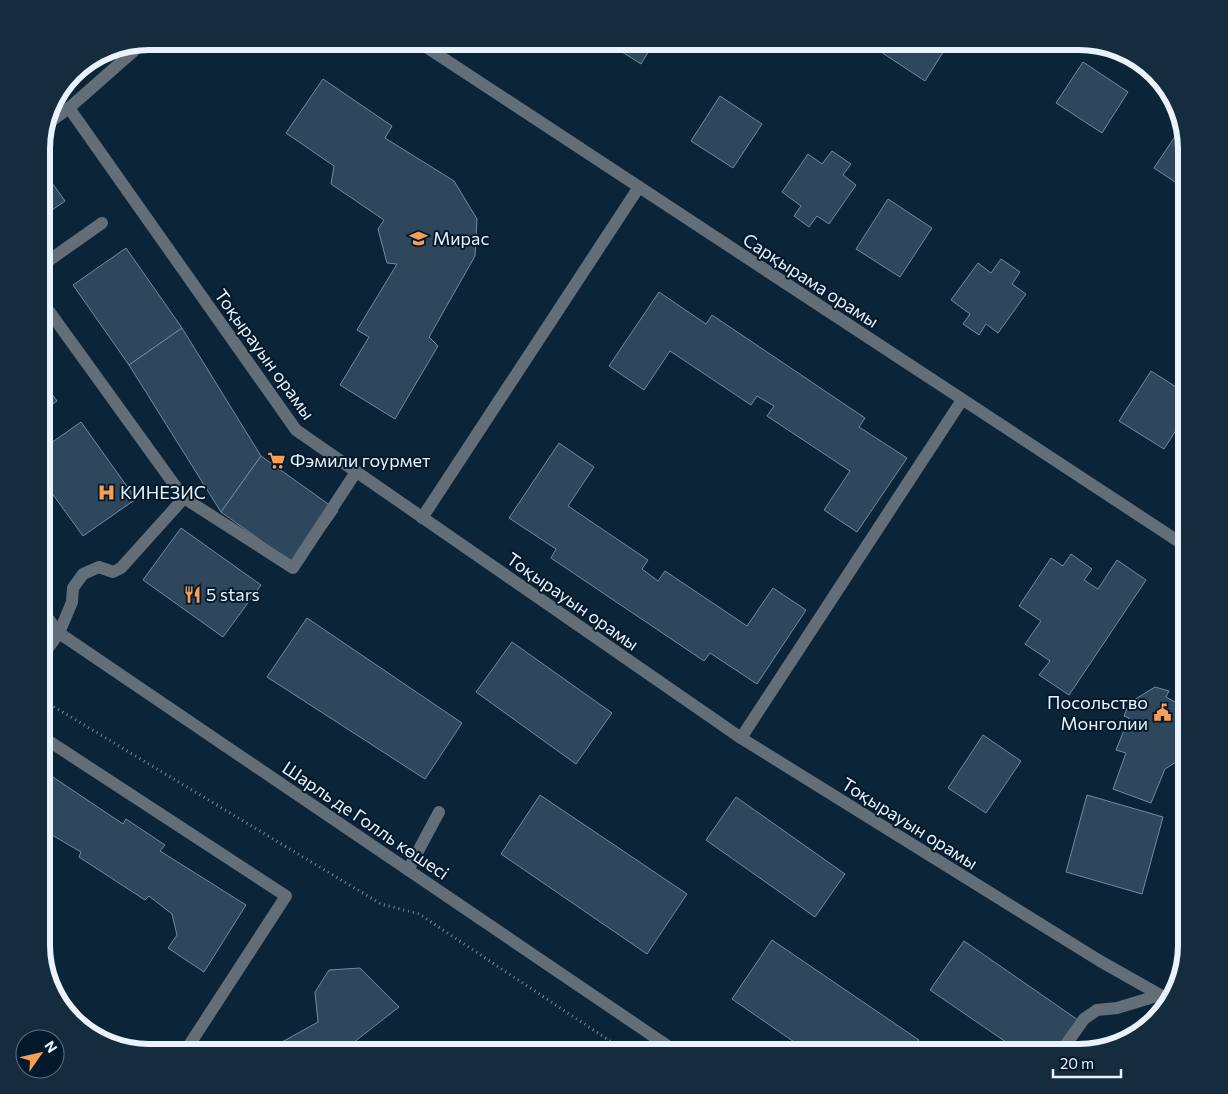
<svg xmlns="http://www.w3.org/2000/svg" width="1228" height="1094" font-family="Commissioner,sans-serif">
<rect width="100%" height="100%" fill="#0c2437"/>
<g fill="#2f475c" stroke="#718ba3">
<path d="M605,41H655L641,64Z"/>
<path d="M888,41H950L925,81L881,52Z"/>
<path d="M1083,62L1128,92L1102,133L1056,103Z"/>
<path d="M323,79L392,126L385,138L454,181L477,219L475,256L429,337L438,346L395,419L340,385L369,337L357,330L397,264L387,263L378,229L384,220L331,184L334,166L286,133Z"/>
<path d="M720,96L762,124L733,168L691,141Z"/>
<path d="M1182,126L1187,149V190L1154,168Z"/>
<path d="M832,151L851,164L843,175L856,185L829,224L817,216L809,227L794,216L801,206L782,192L808,154L822,164Z"/>
<path d="M42,169L65,201L42,217Z"/>
<path d="M888,199L932,228L900,277L856,249Z"/>
<path d="M126,248L182,328L129,365L73,285Z"/>
<path d="M1001,259L1020,272L1012,284L1026,294L998,333L986,324L979,335L963,324L970,314L951,300L978,263L991,273Z"/>
<path d="M659,292L706,324L712,315L865,418L859,427L907,458L857,532L824,510L850,471L767,416L774,406L757,396L751,405L670,351L644,390L609,366Z"/>
<path d="M182,328L261,456L221,512L129,365Z"/>
<path d="M1151,371L1187,394V413L1164,449L1119,421Z"/>
<path d="M41,379L57,401L41,412Z"/>
<path d="M81,422L136,499L83,536L41,478V450Z"/>
<path d="M559,443L594,467L568,506L648,560L642,569L658,581L665,571L747,626L773,588L806,610L757,684L710,653L704,661L551,558L556,549L509,518Z"/>
<path d="M261,456L338,511L298,567L221,512Z"/>
<path d="M181,528L261,585L223,637L143,580Z"/>
<path d="M1071,554L1092,569L1084,580L1098,589L1117,560L1146,580L1069,695L1039,675L1050,661L1025,644L1041,621L1019,606L1051,558L1063,566Z"/>
<path d="M307,618L462,723L425,779L267,677Z"/>
<path d="M512,642L612,713L576,764L476,692Z"/>
<path d="M1155,687L1169,691L1166,697L1175,702L1180,694L1187,695V755L1165,769L1151,803L1113,789L1126,753L1116,750L1129,718L1124,716L1129,703Z"/>
<path d="M983,735L1021,761L986,813L948,788Z"/>
<path d="M41,769L123,824L126,819L165,845L160,851L246,905L204,972L168,948L177,935L172,914L149,896L145,900L79,857L81,852L47,832L41,840Z"/>
<path d="M540,795L687,894L647,954L501,854Z"/>
<path d="M1087,795L1163,817L1142,894L1066,872Z"/>
<path d="M736,797L845,874L815,917L706,840Z"/>
<path d="M772,940L919,1040L910,1053H810L732,999Z"/>
<path d="M964,941L1078,1020L1056,1053H1022L930,990Z"/>
<path d="M360,968L399,1007L340,1053H289L282,1042L318,1022L315,992L329,970Z"/>
<path d="M1071,1045L1083,1052L1066,1053Z"/>
<path d="M226,1047L235,1053H222Z"/>
</g>
<g fill="none" stroke-linecap="round" stroke-linejoin="round">
<g stroke="#7b8c9b" stroke-width="3" stroke-dasharray="1 4" stroke-linecap="butt">
<path d="M41,699L381,904L419,914L628,1053"/>
<path d="M1172,982L1187,938"/>
</g>
<g stroke="#626e78" stroke-width="12">
<path d="M417,41L1187,547"/>
<path d="M69,108L296,430L741,738L1100,961L1169,1000"/>
<path d="M46,125L69,108L144,42"/>
<path d="M41,266L102,223"/>
<path d="M41,300L184,498L293,568L356,472"/>
<path d="M422,518L639,187"/>
<path d="M41,609L59,633L678,1053"/>
<path d="M41,658L59,633L72,602L73,588L83,574L99,567L113,572L121,568L184,498"/>
<path d="M41,736L286,896L184,1053"/>
<path d="M741,738L962,400"/>
<path d="M408,870L439,812"/>
<path d="M1060,1053L1084,1019L1097,1010L1117,1008L1160,995"/>
</g>
</g>
<defs>
<symbol id="school-bare" viewBox="-9 -9 18 18"><path d="M0-5L7-2L0 1L-7-2ZM-4 1L0 2.5L4 1V4Q0 6-4 4Z" fill="#fc9d54" stroke="#031a2d" stroke-width="2.5" paint-order="stroke"/></symbol>
<symbol id="supermarket-bare" viewBox="-9 -9 18 18"><path d="M-6-5.5h2.5l.6 2H6L4.5 2H-2.5L-4.4-4H-6ZM-1.5 3.2a1.3 1.3 0 1 0 .1 0ZM3 3.2a1.3 1.3 0 1 0 .1 0Z" fill="#fc9d54" stroke="#031a2d" stroke-width="2.5" paint-order="stroke"/></symbol>
<symbol id="hospital-bare" viewBox="-9 -9 18 18"><path d="M-5-5h3v3.5h4V-5h3V5h-3V1.5h-4V5h-3Z" fill="#fc9d54" stroke="#031a2d" stroke-width="2.5" paint-order="stroke"/></symbol>
<symbol id="restaurant-bare" viewBox="-9 -9 18 18"><path d="M-5-6h1v4h1v-4h1v4h1v-4h1v5L-1.5 .5V6h-2V.5L-5-1ZM5-6V6H3V1.5H1.5Q1.5-4 5-6Z" fill="#fc9d54" stroke="#031a2d" stroke-width="2.5" paint-order="stroke"/></symbol>
<symbol id="civic-bare" viewBox="-9 -9 18 18"><path d="M-.6-6.5H3V-4.5H.6V-3L4-1V1h2V6H-6V1h2V-1L-.6-3ZM-1.2 2.5V6h2.4V2.5Z" fill="#fc9d54" stroke="#031a2d" stroke-width="2.5" paint-order="stroke"/></symbol>
</defs>
<g fill-rule="evenodd">
<use href="#school-bare" x="406" y="226" width="25" height="25"/>
<use href="#supermarket-bare" x="264" y="448" width="25" height="25"/>
<use href="#hospital-bare" x="94" y="480" width="25" height="25"/>
<use href="#restaurant-bare" x="180" y="582" width="25" height="25"/>
<use href="#civic-bare" x="1150" y="700" width="25" height="25"/>
</g>
<g text-anchor="middle" dominant-baseline="central" stroke-width="4" stroke-linejoin="round" paint-order="stroke">
<g font-size="18" fill="#e8f3fe" stroke="#031a2d" text-anchor="start">
<text x="433" y="238">Мирас</text>
<text x="290" y="460">Фэмили гоурмет</text>
<text x="120" y="492">КИНЕЗИС</text>
<text x="206" y="594">5 stars</text>
<text x="1148" y="702" text-anchor="end">Посольство<tspan x="1148" dy="21">Монголии</tspan></text>
</g>
<g font-size="18" fill="#e8f3fe" stroke="#031a2d">
<text transform="translate(811 280) rotate(33)">Сарқырама орамы</text>
<text transform="translate(265 354) rotate(54)">Тоқырауын орамы</text>
<text transform="translate(573 601) rotate(35)">Тоқырауын орамы</text>
<text transform="translate(366 820) rotate(34)">Шарль де Голль көшесі</text>
<text transform="translate(910 823) rotate(32)">Тоқырауын орамы</text>
</g>
</g>
<path d="M0 0H1228V1094H0ZM149 50H1079A99 99 0 0 1 1178 149V945A99 99 0 0 1 1079 1044H149A99 99 0 0 1 50 945V149A99 99 0 0 1 149 50Z" fill="#152b3e" fill-rule="evenodd"/>
<path fill="none" stroke="#e8f3fe" stroke-width="6" d="M149 50H1079A99 99 0 0 1 1178 149V945A99 99 0 0 1 1079 1044H149A99 99 0 0 1 50 945V149A99 99 0 0 1 149 50Z"/>
<g transform="translate(40 1054) rotate(56)"><circle r="24" fill="#031a2d" stroke="#5f7181"/>
<path d="M0-4L9 19L0 12L-9 19Z" fill="#fc9d54"/>
<text y="-8" font-size="14" font-weight="bold" text-anchor="middle" fill="#e8f3fe">N</text>
</g>
<path d="M1053 1069v8h68v-8" fill="none" stroke="#e8f3fe" stroke-width="2.5"/>
<text x="1060" y="1069" font-size="15" fill="#e8f3fe" stroke="#031a2d" stroke-width="4" paint-order="stroke">20 m</text>
</svg>
